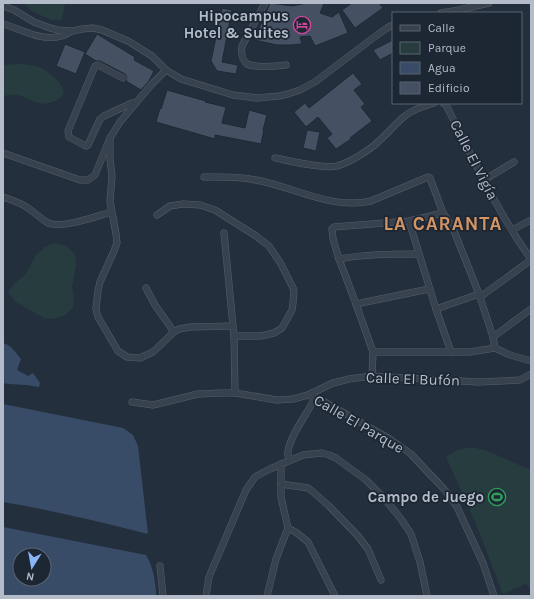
<svg xmlns="http://www.w3.org/2000/svg" width="534" height="599" font-family="Karla,sans-serif">
<rect width="100%" height="100%" fill="#242f3e"/>
<g fill="#263c3f">
<path d="M24,3H65L62,20H52L33,12Z"/>
<path d="M17,64C25,64 34,65 41,68C47,70 61,82 63,89C65,95 59,100 53,102C38,107 34,100 21,96C15,94 9,95 3,96V65Z"/>
<path d="M55,243L66,246L75,254L76,265L72,287L74,298L73,308L65,315L54,319L44,318L16,302L8,292L15,283L25,275L36,255L45,247Z"/>
<path d="M467,448H475L485,450L531,470V589L526,584L503,594L476,524L446,457L457,450Z"/>
</g>
<g fill="#394c67" fill-rule="evenodd">
<path d="M3,343C11,345 16,353 21,359L17,370L28,376L33,373L40,383L39,387L26,385L9,384L3,383Z"/>
<path d="M3,404L123,428L133,435L138,446L148,534C100,522 52,510 3,502Z"/>
<path d="M3,527L146,555C153,567 156,582 156,596H3ZM20,555H44V579H20Z"/>
</g>
<g fill="#455162" stroke="#1f2835">
<path d="M270,3L292,6L307,3H320L324,4L320,13L332,17L339,12L348,33L315,46L310,36L300,37L302,44L291,45H277L254,40Z"/>
<path d="M352,3H379L383,8L355,28L342,10Z"/>
<path d="M222,8L232,10L222,62L238,65L236,74L217,71L211,61Z"/>
<path d="M97,34L135,57L134,60L154,71L149,81L141,90L126,81L127,77L125,74L100,61H96L85,54Z"/>
<path d="M393,40V53L380,60L373,50Z"/>
<path d="M65,44L85,52L76,74L56,66Z"/>
<path d="M353,73L362,84L354,90L365,104L361,107L372,121L350,138L351,139L336,149L327,138L332,134L318,117L306,127L294,112L305,103L309,108Z"/>
<path d="M167,90L188,96L206,101L205,102L226,107L222,123L245,128L249,110L267,115L263,130H264L261,144L215,135V139L156,122L160,108L161,109Z"/>
<path d="M307,130L320,132L316,151L303,148Z"/>
</g>
<g fill="none" stroke-linecap="round" stroke-linejoin="round">
<defs>
<g id="minor">
<path d="M265,3L242,46C241,52 242,60 247,64C255,68 278,66 286,65"/>
<path d="M3,6L14,10L34,22L50,28L58,30L72,31L82,29L93,28L102,30L128,41L152,56L166,70L181,79L233,95L257,98L279,96L288,94L300,90L315,82L373,38L387,28L393,25"/>
<path d="M441,13L459,10L489,3"/>
<path d="M3,24C21,29 42,42 62,36C65,35 68,33 70,32"/>
<path d="M123,78L98,65L95,66L68,131L69,137L84,145L86,146L88,145L100,119L104,116L132,103H136"/>
<path d="M443,103L446,105C472,156 497,212 531,259"/>
<path d="M110,138V159L112,176L110,201L116,234L117,243L114,251L100,282L98,291L96,309L98,317L118,351L127,357L140,358L153,352L174,332L179,329L191,327L232,326"/>
<path d="M3,153L80,180H88L95,175L110,138L120,122L151,85L166,70"/>
<path d="M275,158C291,161 322,169 337,166C349,163 370,150 379,141C388,133 396,123 406,115C414,109 424,106 434,103"/>
<path d="M204,177C221,177 239,176 256,180C294,187 332,210 371,201L428,177L430,178L443,213L452,226L479,294L493,337L495,348L510,355L531,361"/>
<path d="M484,180L514,162"/>
<path d="M3,197C12,200 21,203 28,208C35,213 41,219 48,223C62,229 97,216 111,212"/>
<path d="M157,215L170,206L183,204L200,205L215,210L256,236L269,246L281,264L294,290L293,303L292,310L282,328L274,333L261,336H234"/>
<path d="M409,221L436,309L451,352"/>
<path d="M512,230L531,220"/>
<path d="M224,233L234,336L235,393"/>
<path d="M339,259C366,254 392,254 418,254"/>
<path d="M146,288L155,305L174,332"/>
<path d="M480,297L531,260"/>
<path d="M356,304L429,289"/>
<path d="M436,309L479,294"/>
<path d="M493,337L531,309"/>
<path d="M373,352H470L495,348"/>
<path d="M372,376L373,352L356,304L339,259L333,239L332,229L334,227L409,221L443,213"/>
<path d="M308,395L323,401L390,439L411,454L424,468L444,489L457,507L483,563L494,596"/>
<path d="M132,402L153,405L198,394L221,393H235L277,400L293,399L308,395L333,383L349,379L372,376L478,382L502,381L520,380L531,374"/>
<path d="M290,460C288,457 287,455 288,451C291,433 308,414 315,397"/>
<path d="M281,484L308,488L312,491L329,506L358,536L368,549L381,580"/>
<path d="M288,528L297,533L308,542L335,596"/>
<path d="M160,566L163,596"/>
<path d="M206,596L209,577L246,490L255,477L270,469L303,455L322,453L329,455L336,458L366,480L384,498L401,519L411,534L420,562L427,596"/>
<path d="M267,596L276,559L288,528L281,497V464"/>
</g>
</defs>
<use href="#minor" stroke="#565f6c" stroke-width="7"/>
<use href="#minor" stroke="#38414e" stroke-width="6"/>
</g>
<defs>
<symbol id="hotel-ring" viewBox="-11 -11 22 22"><circle r="9.5" fill="#1d2633" stroke="#d1479c" stroke-width="1.5"/><path d="M-6-4.5h1.5V1H6V5H4.5V3h-9V5H-6ZM-4 0a1.8 1.8 0 1 1 3.6 0ZM.5 0V-2.5h3Q6-2.5 6 0Z" fill="#d1479c"/></symbol>
<symbol id="stadium-ring" viewBox="-11 -11 22 22"><circle r="9.5" fill="#1d2633" stroke="#2e9e5b" stroke-width="1.5"/><path d="M0-5a6.5 5 0 1 0 0 10a6.5 5 0 1 0 0-10ZM-3.5-1.8h7v3.6h-7Z" fill="#2e9e5b"/></symbol>
</defs>
<g fill-rule="evenodd">
<use href="#hotel-ring" x="292" y="15" width="20" height="20"/>
<use href="#stadium-ring" x="487" y="487" width="20" height="20"/>
</g>
<g text-anchor="middle" dominant-baseline="central" stroke-width="3.5" stroke-linejoin="round" paint-order="stroke">
<g font-size="15" font-weight="bold" fill="#b4bcc9" stroke="#1d2633" text-anchor="end">
<text x="289" y="16">Hipocampus<tspan x="289" dy="17">Hotel &amp; Suites</tspan></text>
<text x="484" y="497">Campo de Juego</text>
</g>
<g font-size="15" fill="#b4bcc9" stroke="#1d2633">
<text transform="translate(474 160) rotate(63)">Calle El Vigía</text>
<text transform="translate(413 379) rotate(2)">Calle El Bufón</text>
<text transform="translate(359 424) rotate(30)">Calle El Parque</text>
</g>
<g font-size="19" font-weight="bold" letter-spacing="1" fill="#d59563" stroke="#1d2633">
<text x="443" y="224">LA CARANTA</text>
</g>
</g>
<rect width="534" height="599" fill="none" stroke="#b4bcc9" stroke-width="8"/>
<rect x="392" y="12" width="130" height="92" fill="#1d2633" stroke="#59626f"/>
<rect x="400" y="25" width="20" height="6" fill="#38414e" stroke="#59626f"/>
<text x="428" y="32" font-size="12" fill="#b4bcc9">Calle</text>
<rect x="400" y="42" width="20" height="12" fill="#263c3f" stroke="#59626f"/>
<text x="428" y="52" font-size="12" fill="#b4bcc9">Parque</text>
<rect x="400" y="62" width="20" height="12" fill="#394c67" stroke="#59626f"/>
<text x="428" y="72" font-size="12" fill="#b4bcc9">Agua</text>
<rect x="400" y="82" width="20" height="12" fill="#455162" stroke="#59626f"/>
<text x="428" y="92" font-size="12" fill="#b4bcc9">Edificio</text>
<g transform="translate(32 567) rotate(191)"><circle r="19" fill="#1d2633" stroke="#59626f"/>
<path d="M0-3L7 15L0 10L-7 15Z" fill="#8ab4f8"/>
<text y="-6" font-size="11" font-weight="bold" text-anchor="middle" fill="#b4bcc9">N</text>
</g>
</svg>
